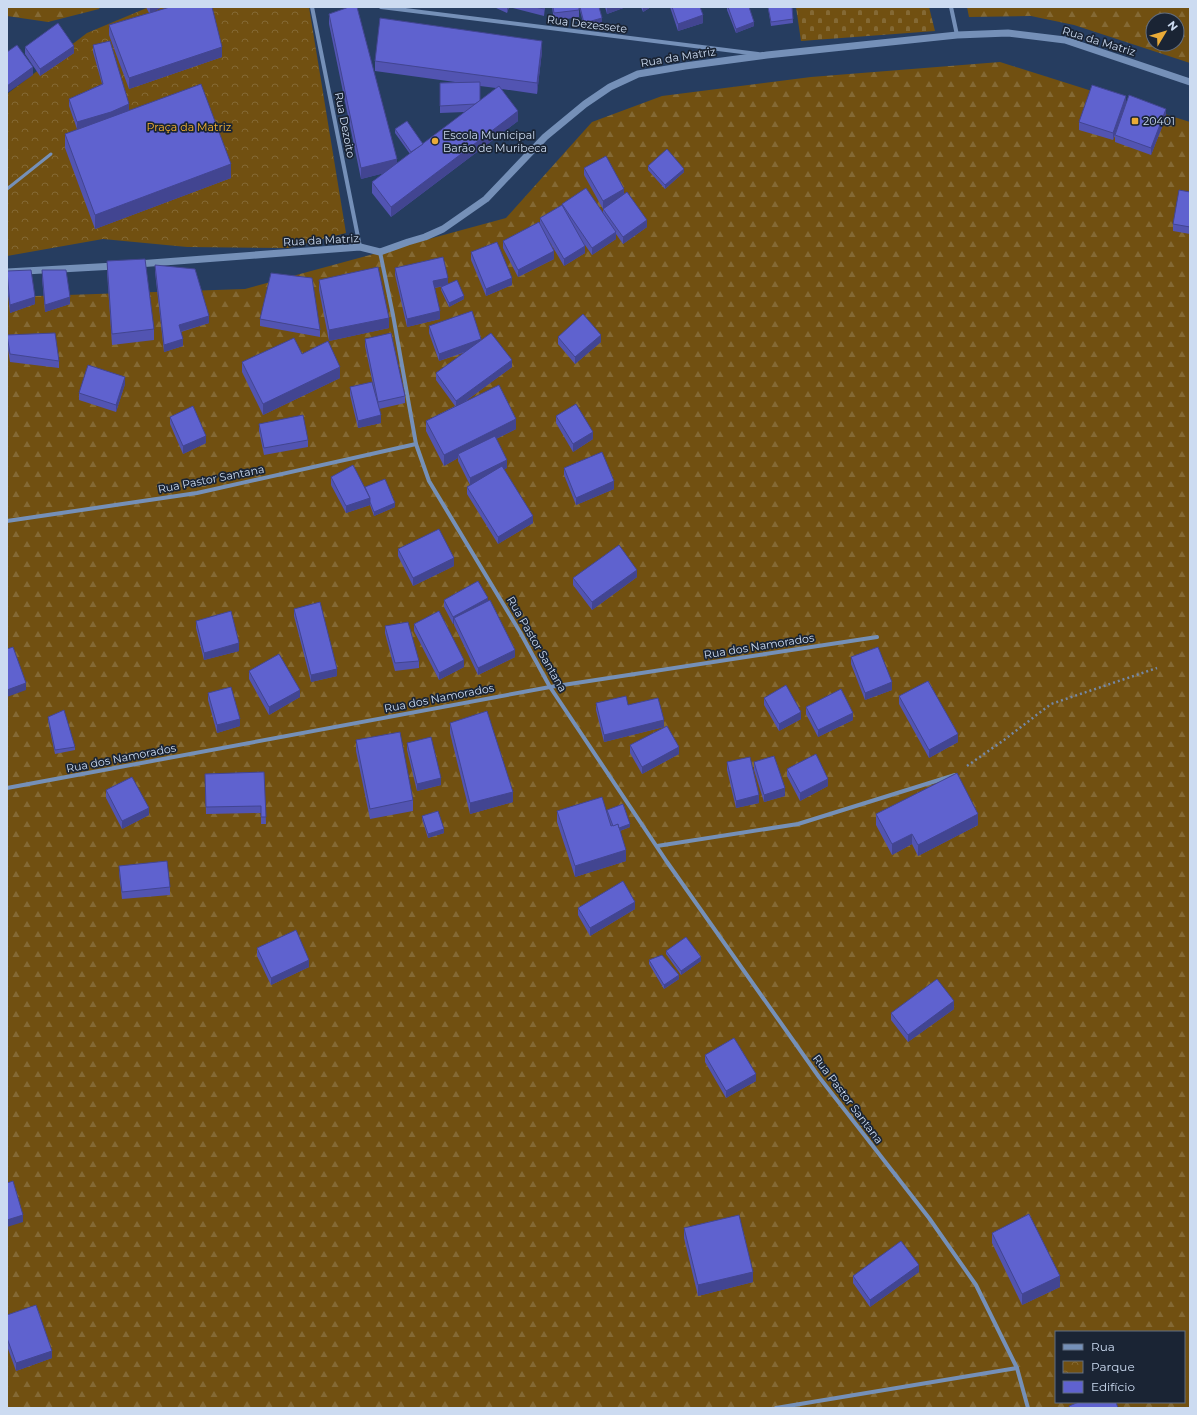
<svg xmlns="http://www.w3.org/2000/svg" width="1197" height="1415" font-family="Montserrat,sans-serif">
<defs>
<pattern id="forest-firs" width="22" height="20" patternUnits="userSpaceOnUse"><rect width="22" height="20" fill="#715011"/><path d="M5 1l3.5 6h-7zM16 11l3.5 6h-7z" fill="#846934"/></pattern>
<pattern id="cemetery-stones" width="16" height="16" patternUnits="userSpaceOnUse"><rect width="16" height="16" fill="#715011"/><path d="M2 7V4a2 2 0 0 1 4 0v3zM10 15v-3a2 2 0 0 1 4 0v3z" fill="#846934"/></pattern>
<pattern id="park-crowns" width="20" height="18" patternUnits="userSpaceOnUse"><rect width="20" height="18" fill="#715011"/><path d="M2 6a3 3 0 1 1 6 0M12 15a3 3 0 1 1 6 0" fill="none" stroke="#846934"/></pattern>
</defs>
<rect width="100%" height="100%" fill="#263d60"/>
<g fill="url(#forest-firs)" fill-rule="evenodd">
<path d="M7,7H100L99,9L48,22L7,16Z"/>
<path d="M967,7H1190V63L1074,25L1031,16L969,17ZM1153,20H1177V44H1153Z"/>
<path d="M1000,62L1190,122V1408H7V297L245,289L506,218L592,122L662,96L811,77ZM1056,1332H1184V1402H1056Z"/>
</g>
<path fill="url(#cemetery-stones)" d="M796,7H929L935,31L801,41Z"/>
<path fill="url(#park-crowns)" d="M149,7H309L346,233L288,248L187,247L103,239L7,256V94L87,33Z"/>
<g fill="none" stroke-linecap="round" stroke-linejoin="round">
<path stroke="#7588a5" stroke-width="2.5" stroke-dasharray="2 3" stroke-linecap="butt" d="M967,766L1004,740L1051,704L1157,668"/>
<path stroke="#7590b8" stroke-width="3" d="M7,189L51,154"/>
<g stroke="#7590b8" stroke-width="4">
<path d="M312,7L360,247"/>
<path d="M381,7L758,54"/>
<path d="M951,7L957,35"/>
<path d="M380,252L393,315L416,444L429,481L520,632L550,687L667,862L819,1077L929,1218L976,1285L1017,1368L1028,1408"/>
<path d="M7,521L197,493L416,444"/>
<path d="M7,788L550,687L877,637"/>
<path d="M657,846L798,824L955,775"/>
<path d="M776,1408L1017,1368"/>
</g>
<g stroke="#7590b8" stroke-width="7">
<path d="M138,264L360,247L380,252L408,242L425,237L443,229L486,199L545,137L585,104L610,87L638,74L685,66L767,55L957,35L1008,33L1065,40L1190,82"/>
<path d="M7,272L115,266"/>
</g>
</g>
<g fill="#5254b2" fill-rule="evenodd">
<path d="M146,7H162L152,12L222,57L129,89L109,35V25L149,13Z"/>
<path d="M494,7H545L544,16L509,7L507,13Z"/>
<path d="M552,7H579V17L554,21Z"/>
<path d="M579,7H599L602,22L584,26Z"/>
<path d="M605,7H626L607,14Z"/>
<path d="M641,7H651L643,12Z"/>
<path d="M670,7H700L703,23L678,31Z"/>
<path d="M727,7L754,26L736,33L727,10Z"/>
<path d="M768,7H792L793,23L771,26Z"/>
<path d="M329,14L397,164L410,154L395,133V129L423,144L465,112L440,113V83L455,82L375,71V61L542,51L537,94L502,89L518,121L391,217L372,193V182L384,173L361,179L329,24ZM480,86L496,88L480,101Z"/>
<path d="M93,45L129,110L231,178L95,229L65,148V134L91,125L77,129L69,106V99L102,84L93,52Z"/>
<path d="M25,47L74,53L40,76L25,54Z"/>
<path d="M1126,103L1119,125L1166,117L1151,155L1115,142V136L1113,140L1079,130V122Z"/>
<path d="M648,166L684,172L665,189L648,170Z"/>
<path d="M584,168L624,194L647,227L623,244L616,234V239L592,255L585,245V253L564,266L548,239L554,259L518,277L503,248V241L540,223V218L562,206V204L603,213V209L607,206L603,209L584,175Z"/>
<path d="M1190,192V234L1173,231V224Z"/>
<path d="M471,252L512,285L486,296L471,260Z"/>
<path d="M107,261L154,329V340L112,345L107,272Z"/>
<path d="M155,265L209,323L181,332L183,346L164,352L155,272Z"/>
<path d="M395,268L448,284L464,299L449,307L441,290V287L444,286L435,288L440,319L407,327L395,275Z"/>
<path d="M42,270L70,304L45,312L42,278Z"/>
<path d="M7,271L35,304L10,313L7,284Z"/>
<path d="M319,280L389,328L329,341L319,290Z"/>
<path d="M260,319L320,330V337L260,326Z"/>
<path d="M429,326L481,340L512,367L467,400L516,429L496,439L507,468L504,469L533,523L498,544L467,494V487L470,485L458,461V458L444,466L426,431V421L455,406L436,380V373L466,352L439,361L429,333Z"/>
<path d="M7,335L59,361V368L10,362L7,343Z"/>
<path d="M558,337L601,342L575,364L558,344Z"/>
<path d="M365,339L405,396V403L379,409L381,423L358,428L350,395V387L375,394L365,346Z"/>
<path d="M302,354L340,378L263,415L242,372V362Z"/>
<path d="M125,384L116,412L79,400V393Z"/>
<path d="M556,416L593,439L573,452L556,423Z"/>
<path d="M170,417L206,443L183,454L170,424Z"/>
<path d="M259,424L308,440V447L264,455L259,431Z"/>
<path d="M564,468L614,489L576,505L564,475Z"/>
<path d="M331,477L365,487L395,507L374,516L370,505L346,513L331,485Z"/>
<path d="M398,549L454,566L413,586L398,556Z"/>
<path d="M637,577L592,610L573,585V578Z"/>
<path d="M444,600L488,601L515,657L478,675L454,625V624H453L444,607Z"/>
<path d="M294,609L337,676L311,682L294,616Z"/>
<path d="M196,621L239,651L204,660L196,628Z"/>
<path d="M414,624L464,667L439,680L414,631Z"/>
<path d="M385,626L419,661V668L395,671L385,633Z"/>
<path d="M851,657L892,690L865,700L851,664Z"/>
<path d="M249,671L300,697L269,715L249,679Z"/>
<path d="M208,693L240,726L217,733L208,700Z"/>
<path d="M899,696L958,742L929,758L899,704Z"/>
<path d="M764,698L801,719L779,731L764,705Z"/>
<path d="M596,703L628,705L664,727L604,742L596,710Z"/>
<path d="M806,707L853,720L818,737L806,714Z"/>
<path d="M48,717L75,747V750L55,754L48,721Z"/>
<path d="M450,723L513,802L470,814L450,733Z"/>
<path d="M356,740L413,800V811L370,819L356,751Z"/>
<path d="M407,743L441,785L417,791L407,750Z"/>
<path d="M630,745L679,754L642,774L630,753Z"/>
<path d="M727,762L759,803L736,808L727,770Z"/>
<path d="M754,762L785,796L764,802L754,770Z"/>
<path d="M787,769L828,786L800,801L787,776Z"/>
<path d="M264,772L266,824H261V813L206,814L205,774Z"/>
<path d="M106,790L149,815L122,829L106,798Z"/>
<path d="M607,810L630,827L620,831L626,861L575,877L557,822V811L611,826L607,813Z"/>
<path d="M876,814L978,825L918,856L912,844L892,855L876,825Z"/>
<path d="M422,816L444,833L428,838L422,819Z"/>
<path d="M119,866L170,887V895L122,899L119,873Z"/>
<path d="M578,908L635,909L590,936L578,915Z"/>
<path d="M257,948L309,967L271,985L257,956Z"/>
<path d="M666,951L701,961L681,975L666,954Z"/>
<path d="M649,960L679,979L664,989L649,964Z"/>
<path d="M954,1009L908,1042L891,1020V1013Z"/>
<path d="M705,1055L756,1081L726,1098L705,1062Z"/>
<path d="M684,1228L753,1282L698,1296L684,1238Z"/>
<path d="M992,1233L1060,1287L1022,1305L992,1243Z"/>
<path d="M919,1272L870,1307L853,1283V1276Z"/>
<path d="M7,1315L52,1358L16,1371L7,1346Z"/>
</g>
<g fill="#424591">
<path d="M150,7H162L150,14Z"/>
<path d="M507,7H509L507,13Z"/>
<path d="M607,7H626L607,14Z"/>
<path d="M643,7H651L643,12Z"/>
<path d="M703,15V23L678,31V24Z"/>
<path d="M602,18V22L584,26V23Z"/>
<path d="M754,22V26L736,33V29Z"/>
<path d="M542,41V51L537,94V83Z"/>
<path d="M74,46V53L40,76V69Z"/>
<path d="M222,47V57L129,89V78Z"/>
<path d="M33,67V75L7,93V86Z"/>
<path d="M1126,96V103L1113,140V133Z"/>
<path d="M129,104V111L111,119L77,129V122Z"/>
<path d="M1166,109V117L1151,155V148Z"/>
<path d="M518,111V121L391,217V207Z"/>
<path d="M397,159V170L361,179V168Z"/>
<path d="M231,164V178L95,229V215Z"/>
<path d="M684,169V172L665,189V185Z"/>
<path d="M624,189V196L603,209V201Z"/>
<path d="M647,220V227L623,244V237Z"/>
<path d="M616,232V239L592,255V248Z"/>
<path d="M585,246V253L564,266V259Z"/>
<path d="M554,251V259L518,277V270Z"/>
<path d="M448,278V285L433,288V281Z"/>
<path d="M512,278V285L486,296V289Z"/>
<path d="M464,296V299L449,307V303Z"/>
<path d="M35,297V304L10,313V305Z"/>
<path d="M70,297V304L45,312V305Z"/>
<path d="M440,311V319L407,327V319Z"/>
<path d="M209,316V323L179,332V325Z"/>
<path d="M389,318V328L329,341V330Z"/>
<path d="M601,335V342L575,364V357Z"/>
<path d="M183,339V346L164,352V345Z"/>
<path d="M481,339V346L439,361V354Z"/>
<path d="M512,360V367L456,408V401Z"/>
<path d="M340,367V378L263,415V404Z"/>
<path d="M125,377V384L116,412V405Z"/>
<path d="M381,415V423L358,428V421Z"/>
<path d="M516,419V429L460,457L458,454V458L444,466V455Z"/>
<path d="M593,432V439L573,452V444Z"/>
<path d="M206,436V443L183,454V446Z"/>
<path d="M507,460V468L470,486V478Z"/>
<path d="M614,481V489L576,505V498Z"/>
<path d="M370,498V505L346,513V506Z"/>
<path d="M395,503V507L374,516V512Z"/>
<path d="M533,516V523L498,544V537Z"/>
<path d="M454,558V566L413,586V578Z"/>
<path d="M637,570V577L592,610V602Z"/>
<path d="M488,598V605L454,618V624H453V617Z"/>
<path d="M239,643V651L204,660V653Z"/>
<path d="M515,650V657L478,675V668Z"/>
<path d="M464,660V667L439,680V673Z"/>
<path d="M337,669V676L311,682V675Z"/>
<path d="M892,682V690L865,700V693Z"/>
<path d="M26,683V690L7,697V690Z"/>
<path d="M300,690V697L269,715V707Z"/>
<path d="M801,712V719L779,731V724Z"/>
<path d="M853,713V720L818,737V730Z"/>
<path d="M240,719V726L217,733V725Z"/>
<path d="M664,720V727L604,742V735Z"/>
<path d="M958,734V742L929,758V750Z"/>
<path d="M679,747V754L642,774V767Z"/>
<path d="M441,778V785L417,791V784Z"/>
<path d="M828,779V786L800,801V793Z"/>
<path d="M785,788V796L764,802V795Z"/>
<path d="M513,792V802L470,814V803Z"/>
<path d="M759,795V803L736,808V801Z"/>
<path d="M149,808V815L122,829V821Z"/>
<path d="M978,814V825L918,856V845Z"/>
<path d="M630,824V827L614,833V829Z"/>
<path d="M444,829V833L428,838V834Z"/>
<path d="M912,834V844L892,855V844Z"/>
<path d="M626,850V861L575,877V866Z"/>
<path d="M635,902V909L590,936V928Z"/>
<path d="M701,957V961L681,975V971Z"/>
<path d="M309,960V967L271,985V978Z"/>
<path d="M679,975V979L664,989V985Z"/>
<path d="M954,1001V1009L908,1042V1035Z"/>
<path d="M756,1074V1081L726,1098V1091Z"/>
<path d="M23,1215V1222L7,1227V1220Z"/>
<path d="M919,1265V1272L870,1307V1300Z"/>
<path d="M753,1272V1282L698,1296V1285Z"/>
<path d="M1060,1276V1287L1022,1305V1294Z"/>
<path d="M52,1351V1358L16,1371V1363Z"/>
</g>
<g fill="#5f62cf" stroke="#424591">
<path d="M170,7H212L222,47L129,78L109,25Z"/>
<path d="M349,7H357L397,159L361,168L329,14Z"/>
<path d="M535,7H544V9Z"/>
<path d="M553,7H579V10L554,13Z"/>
<path d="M580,7H599L602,18L584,23Z"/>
<path d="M672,7H700L703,15L678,24Z"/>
<path d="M728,7H749L754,22L736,29Z"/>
<path d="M768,7H792L793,19L771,22Z"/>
<path d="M380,18L542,41L537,83L375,61Z"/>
<path d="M58,23L74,46L40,69L25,47Z"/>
<path d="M110,41L129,104L111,112L77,122L69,99L103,84L93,45Z"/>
<path d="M17,45L33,67L7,86V52Z"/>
<path d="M480,82V101L475,104L440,106V83Z"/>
<path d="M201,84L231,164L95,215L65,134Z"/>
<path d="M1092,85L1126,96L1113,133L1079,122Z"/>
<path d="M499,86L518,111L391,207L372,182Z"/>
<path d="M1129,95L1166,109L1151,148L1115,135Z"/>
<path d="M407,121L423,144L411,152L395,129Z"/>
<path d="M667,149L684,169L665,185L648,166Z"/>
<path d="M606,156L624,189L603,201L584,168Z"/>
<path d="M586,188L616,232L592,248L562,204Z"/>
<path d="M1179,190L1190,192V227L1173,224Z"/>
<path d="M627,192L647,220L623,237L603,209Z"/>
<path d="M562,205L585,246L564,259L540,218Z"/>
<path d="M539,222L554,251L518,270L503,241Z"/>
<path d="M497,242L512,278L486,289L471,252Z"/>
<path d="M443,257L448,278L433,281L440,311L407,319L395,268Z"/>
<path d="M145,259L154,329L112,334L107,261Z"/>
<path d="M155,265L195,269L209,316L179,325L183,339L164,345Z"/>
<path d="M378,267L389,318L329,330L319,280Z"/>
<path d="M31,270L35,297L10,305L7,271Z"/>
<path d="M42,270H66L70,297L45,305Z"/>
<path d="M271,273L312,278L320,330L260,319Z"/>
<path d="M457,280L464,296L449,303L441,287Z"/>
<path d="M472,311L481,339L439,354L429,326Z"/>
<path d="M583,314L601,335L575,357L558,337Z"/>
<path d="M55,333L59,361L10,354L7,335Z"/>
<path d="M391,333L405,396L378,402L365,339Z"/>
<path d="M491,333L512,360L456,401L436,373Z"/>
<path d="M294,338L302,354L328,341L340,367L263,404L242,362Z"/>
<path d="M88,365L125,377L116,405L79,393Z"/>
<path d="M372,382L381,415L358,421L350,387Z"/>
<path d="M499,385L516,419L444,455L426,421Z"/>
<path d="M576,404L593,432L573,444L556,416Z"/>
<path d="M193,406L206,436L183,446L170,417Z"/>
<path d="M303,415L308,440L264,448L259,424Z"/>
<path d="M495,436L507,460L470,478L458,454Z"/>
<path d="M602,452L614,481L576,498L564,468Z"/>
<path d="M353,465L370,498L346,506L331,477Z"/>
<path d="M502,466L533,516L498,537L467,487Z"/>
<path d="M385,479L395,503L374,512L370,502V498L365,487Z"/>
<path d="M439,529L454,558L413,578L398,549Z"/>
<path d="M619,545L637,570L592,602L573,578Z"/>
<path d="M478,581L488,598L453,617L444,600Z"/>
<path d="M490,600L515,650L478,668L454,618Z"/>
<path d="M320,602L337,669L311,675L294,609Z"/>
<path d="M231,611L239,643L204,653L196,621Z"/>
<path d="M439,611L464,660L439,673L414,624Z"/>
<path d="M408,622L419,661L395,663L385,626Z"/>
<path d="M13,647L26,683L7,690V649Z"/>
<path d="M878,647L892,682L865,693L851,657Z"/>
<path d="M279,654L300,690L269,707L249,671Z"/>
<path d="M928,681L958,734L929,750L899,696Z"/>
<path d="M786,685L801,712L779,724L764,698Z"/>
<path d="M231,687L240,719L217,725L208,693Z"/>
<path d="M841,689L853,713L818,730L806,707Z"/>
<path d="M626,696L628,705L658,698L664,720L604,735L596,703Z"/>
<path d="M64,710L75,747L55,750L48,717Z"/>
<path d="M487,711L513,792L470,803L450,723Z"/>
<path d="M667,726L679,747L642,767L630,745Z"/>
<path d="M400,732L413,800L370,809L356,740Z"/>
<path d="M431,737L441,778L417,784L407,743Z"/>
<path d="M816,754L828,779L800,793L787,769Z"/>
<path d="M774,756L785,788L764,795L754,762Z"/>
<path d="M750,757L759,795L736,801L727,762Z"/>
<path d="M264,772L266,817H261V806L206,807L205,774Z"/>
<path d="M957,773L978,814L918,845L912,834L892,844L876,814Z"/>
<path d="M132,777L149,808L122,821L106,790Z"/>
<path d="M602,797L611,826L618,824L626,850L575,866L557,811Z"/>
<path d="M623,804L630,824L619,828L618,824L613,826L607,810Z"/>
<path d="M438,811L444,829L428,834L422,816Z"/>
<path d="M167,861L170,887L122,892L119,866Z"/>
<path d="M623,881L635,902L590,928L578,908Z"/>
<path d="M296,930L309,960L271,978L257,948Z"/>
<path d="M686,937L701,957L681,971L666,951Z"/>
<path d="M662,955L679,975L664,985L649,960Z"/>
<path d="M937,979L954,1001L908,1035L891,1013Z"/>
<path d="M734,1038L756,1074L726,1091L705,1055Z"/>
<path d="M13,1181L23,1215L7,1220V1183Z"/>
<path d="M1029,1214L1060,1276L1022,1294L992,1233Z"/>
<path d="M739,1215L753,1272L698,1285L684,1228Z"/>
<path d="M901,1241L919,1265L870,1300L853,1276Z"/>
<path d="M36,1305L52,1351L16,1363L7,1338V1315Z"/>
<path d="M1079,1402H1116L1118,1408H1070L1069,1406Z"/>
</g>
<g fill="#e9ab38" stroke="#1a2434" stroke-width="1.5">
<rect x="1131" y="117" width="8" height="8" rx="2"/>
<circle cx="435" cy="141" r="4"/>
</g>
<g text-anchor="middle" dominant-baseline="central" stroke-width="3.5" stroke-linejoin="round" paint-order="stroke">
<g font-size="11" fill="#ccdbf1" stroke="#1a2434">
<text transform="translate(587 24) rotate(7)">Rua Dezessete</text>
<text transform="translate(1099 41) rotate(17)">Rua da Matriz</text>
<text transform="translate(678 57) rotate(-9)">Rua da Matriz</text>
<text transform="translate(345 125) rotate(79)">Rua Dezoito</text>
<text transform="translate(321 240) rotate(-3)">Rua da Matriz</text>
<text transform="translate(211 479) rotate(-11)">Rua Pastor Santana</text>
<text transform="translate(537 644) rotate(60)">Rua Pastor Santana</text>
<text transform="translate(759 646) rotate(-9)">Rua dos Namorados</text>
<text transform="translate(439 698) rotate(-11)">Rua dos Namorados</text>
<text transform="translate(121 758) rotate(-11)">Rua dos Namorados</text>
<text transform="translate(848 1099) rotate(53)">Rua Pastor Santana</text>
</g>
<g font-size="11" fill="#ccdbf1" stroke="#1a2434" text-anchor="start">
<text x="1143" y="121">20401</text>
<text x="443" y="135">Escola Municipal<tspan x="443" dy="13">Barão de Muribeca</tspan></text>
</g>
<g font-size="11" fill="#f8b331" stroke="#1a2434">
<text x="189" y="127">Praça da Matriz</text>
</g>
</g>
<rect width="1197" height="1415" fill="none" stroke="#ccdbf1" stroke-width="16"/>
<rect x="1055" y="1331" width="130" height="72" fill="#1a2434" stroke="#616d80"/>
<rect x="1063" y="1344" width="20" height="6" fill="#7590b8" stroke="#616d80"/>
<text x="1091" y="1351" font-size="12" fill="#ccdbf1">Rua</text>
<rect x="1063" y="1361" width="20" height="12" fill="url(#park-crowns)" stroke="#616d80"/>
<text x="1091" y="1371" font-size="12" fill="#ccdbf1">Parque</text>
<rect x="1063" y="1381" width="20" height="12" fill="#5f62cf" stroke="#616d80"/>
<text x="1091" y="1391" font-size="12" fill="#ccdbf1">Edifício</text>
<g transform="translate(1165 32) rotate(52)"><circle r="19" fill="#1a2434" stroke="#616d80"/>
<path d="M0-3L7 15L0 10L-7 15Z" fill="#e9ab38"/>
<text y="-6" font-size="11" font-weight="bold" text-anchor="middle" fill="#ccdbf1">N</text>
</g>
</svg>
